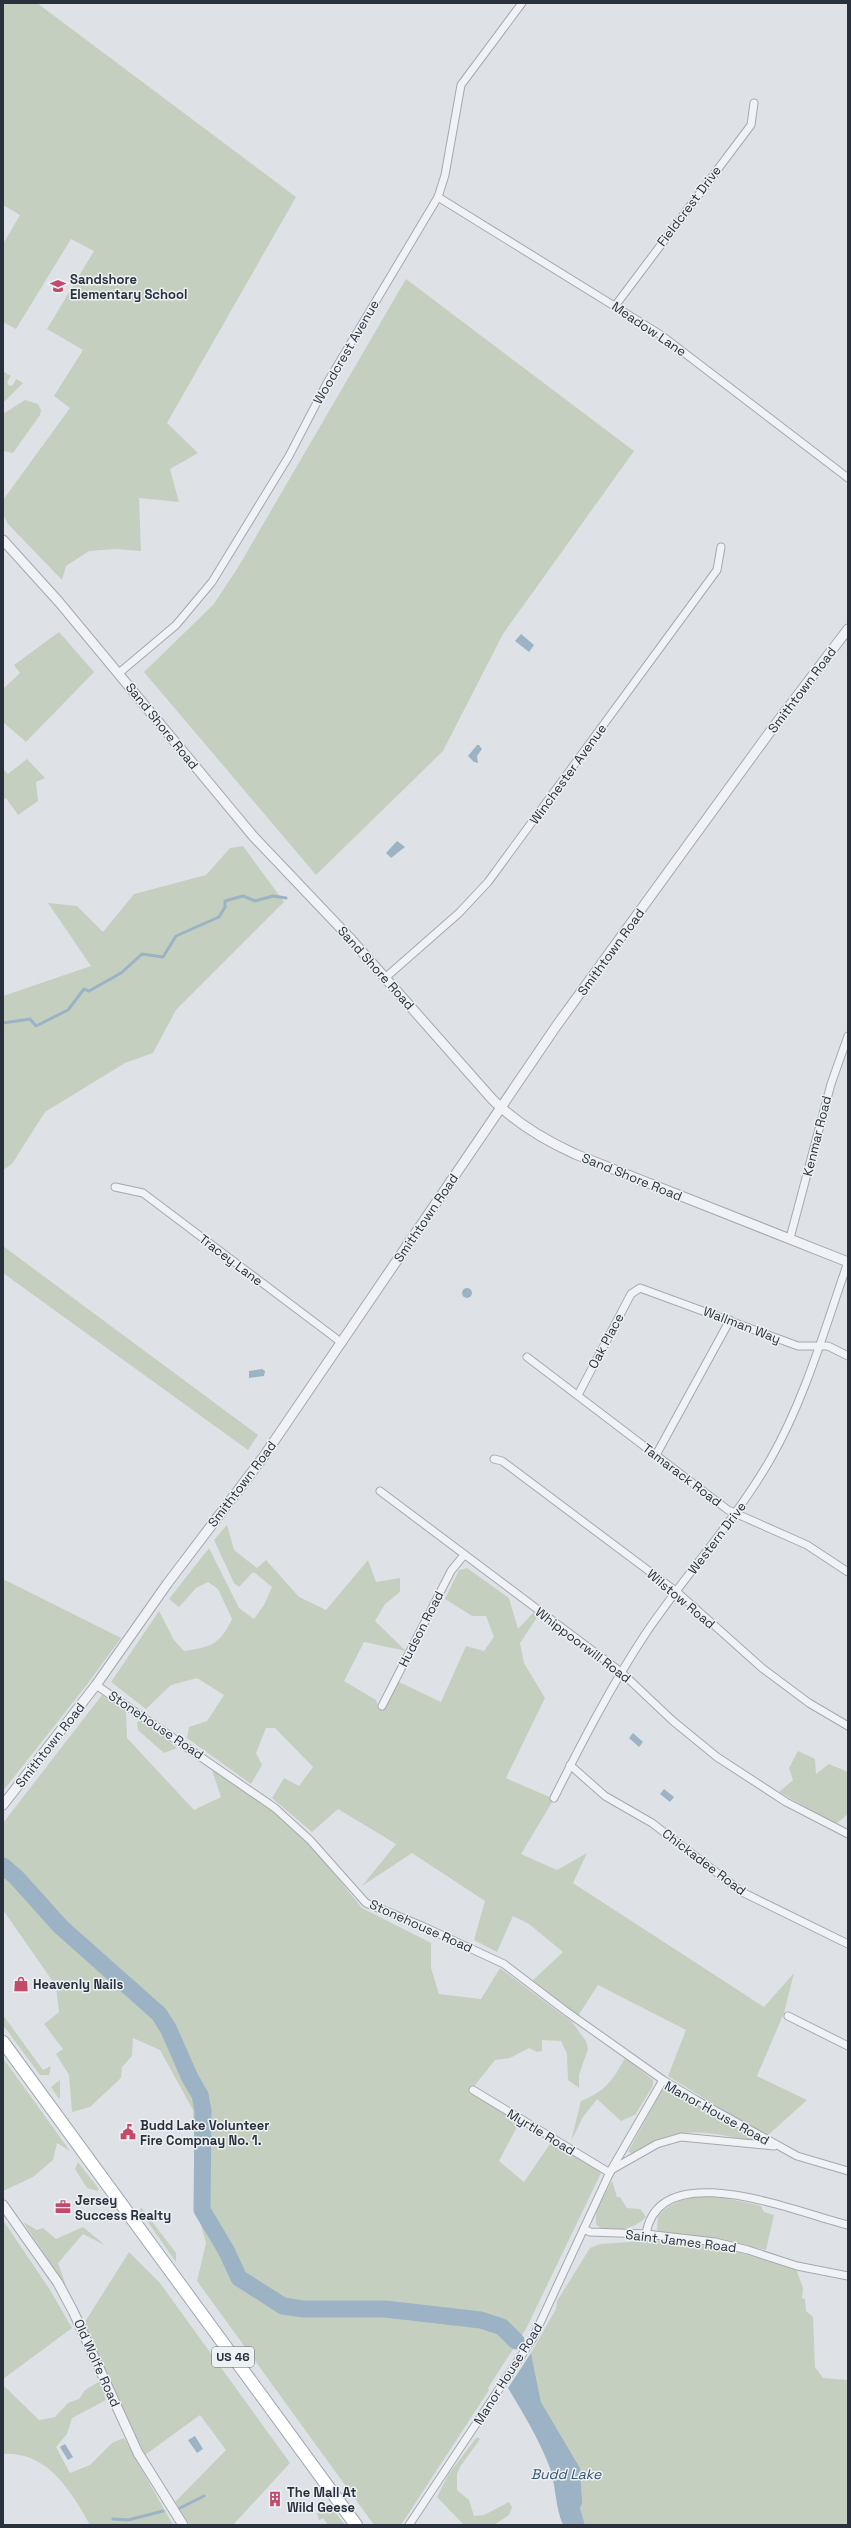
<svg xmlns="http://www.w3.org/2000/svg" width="851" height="2528" font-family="'Space Grotesk',sans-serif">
<rect width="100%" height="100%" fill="#dee2e6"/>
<g fill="#c5cfc0">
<path d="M3,3H37L296,197L167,423L198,453L170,469L179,502L139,498L141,551L116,549L89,551L66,566L62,580L8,524L3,514V500L70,408L54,396L83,350L47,329L94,251L71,239L16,329L3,322V244L20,215L3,205Z"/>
<path d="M406,279L634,451L503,634L443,751L316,875L144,672L213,605L237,569Z"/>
<path d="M3,371L11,376L7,382L9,386L13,385L16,379L23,383L3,403Z"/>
<path d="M25,400L38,404L41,410L40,415L13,453L3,451V414Z"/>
<path d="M59,632L94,672L26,742L3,722V689L20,673L14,665Z"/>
<path d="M27,759L45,778L36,782L38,801L18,815L6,798L3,800V769L8,774Z"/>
<path d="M243,846L284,902L176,1010L153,1053L125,1063L45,1112L12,1164L3,1170V996L91,966L48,903L77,906L103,932L134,894L206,875L230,848Z"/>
<path d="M3,1246L258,1435L248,1450L3,1273Z"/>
<path d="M227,1525L234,1550L257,1568L266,1560L299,1597L326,1610L368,1560L376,1582L400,1578V1592L385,1604L375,1621L406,1651L364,1642L344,1681L376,1700L378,1706L385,1708L397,1681L441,1702L466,1646L484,1651L494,1637L486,1616H472L445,1599L459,1570L467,1568L509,1598L518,1629L533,1613L538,1616L520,1643L524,1663L545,1698L506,1778L554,1799L521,1854L557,1870L587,1853L573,1883L764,2007L794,1973L784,2013L757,2076L807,2100L766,2137L668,2076L686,2030L598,1985L578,2016L532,1981L563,1952L529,1924L513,1916L497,1952L474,1940L485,1901L412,1853L362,1886L396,1844L338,1809L312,1832L272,1798L284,1778L299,1786L313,1767L275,1728H266L256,1753L262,1765L251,1784L187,1738L189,1727L207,1721L224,1695L197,1678L171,1685L146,1709L111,1682L159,1611L174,1640L184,1651C212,1647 220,1644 232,1619L218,1589L208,1582L196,1588L179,1607L169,1599L209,1548L239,1608L254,1619L264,1605L272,1587L255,1573H252L239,1587L234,1583L214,1540Z"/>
<path d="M3,1579L121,1638L89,1682L3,1791Z"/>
<path d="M102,1695L126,1711L127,1738L194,1810L221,1797L212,1770L277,1813L318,1854L362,1908L431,1943V1968L439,1994L481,1999L500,1968L572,2022L586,2041L588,2049L579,2075V2088L568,2080L567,2054L561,2041L542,2040V2051L537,2052L529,2048L510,2058L495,2060L471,2090L519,2123L499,2161L524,2182L552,2141L602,2171L526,2329L488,2388L489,2390L401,2525H374L197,2281L206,2243L197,2211L193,2110L160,2050L133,2038L132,2056L122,2067L121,2078L90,2107L72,2112L69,2075L56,2054L63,2049L44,2024L59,2012L56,1986L3,1910V1823Z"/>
<path d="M140,1719L177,1748L164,1753L138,1730L137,1723Z"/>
<path d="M798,1751L815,1759L816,1774L829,1764L848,1772V1814L836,1824L779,1792L793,1780L789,1768Z"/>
<path d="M3,2015L43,2070L51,2066L49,2075H40L3,2025Z"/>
<path d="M3,2058L70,2151L57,2143L53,2160L33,2177L3,2191Z"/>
<path d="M625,2058L653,2080V2086L635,2115L621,2121L597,2099L583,2117L571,2141L581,2101C607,2090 612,2081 625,2058Z"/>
<path d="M60,2080V2098L59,2099L51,2087Z"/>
<path d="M665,2084L761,2143C734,2138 697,2127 669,2136C655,2140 644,2148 632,2153L628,2152Z"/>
<path d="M78,2162L98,2188V2191L87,2188L75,2169Z"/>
<path d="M612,2181L617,2197H620L627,2208L640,2209L646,2217C637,2228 606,2237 596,2224V2210Z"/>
<path d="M709,2195L754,2204L761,2206L764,2212L774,2215L766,2250L705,2237L660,2232L657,2230L658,2216C673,2200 689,2197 709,2195Z"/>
<path d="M141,2207L176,2253V2262L140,2211Z"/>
<path d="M3,2220L50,2290L72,2328L3,2379Z"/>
<path d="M23,2222L37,2230L43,2228L56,2239L83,2227L106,2246L83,2234L58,2263L66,2286Z"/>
<path d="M656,2240L729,2249L796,2269L803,2288L802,2298L805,2299L806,2311L813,2317L815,2367L823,2378L848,2380V2525H585L580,2508V2468L541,2402L531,2353L556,2309L557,2301L590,2248L600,2244Z"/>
<path d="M129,2252L160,2283L290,2463L233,2525H190L175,2502L226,2450L200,2415L145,2455L83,2325Z"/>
<path d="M100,2381L106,2400L72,2418L67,2434L56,2447L70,2473L90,2465L112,2443L124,2438L173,2525H90C71,2491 47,2451 3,2454V2385L39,2420L55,2417L68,2403L79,2399L85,2390Z"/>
<path d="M477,2437L480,2439L460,2467L457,2474V2490L469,2500L474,2516L484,2515L509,2502L512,2507L509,2515L494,2525H464L437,2497L448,2475Z"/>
<path d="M323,2507L332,2508L345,2525H328L323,2518L319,2520L317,2514Z"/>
</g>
<g fill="#9bb3c4">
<path d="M521,634L534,645L529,652L515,641Z"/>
<path d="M477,745H479L482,749L477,756L478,763L474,762L468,756Z"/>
<path d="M397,841L405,847L391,858L386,853Z"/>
<circle cx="467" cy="1293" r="5"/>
<path d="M262,1369L265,1371L264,1376L249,1378V1371Z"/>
<path d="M633,1733L643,1742L639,1747L629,1738Z"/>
<path d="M664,1789L674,1797L670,1802L660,1794Z"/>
<path d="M531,2353L541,2402L580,2468L582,2503L580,2508L585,2525H563C555,2507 556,2486 550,2468C539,2439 523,2413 508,2388Z"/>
<path d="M195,2436L203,2449L197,2453L188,2440Z"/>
<path d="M65,2444L73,2457L68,2460L60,2447Z"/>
</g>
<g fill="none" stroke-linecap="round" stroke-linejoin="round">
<g stroke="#9bb3c4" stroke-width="3">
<path d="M3,1023L30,1019L36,1026L68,1010L84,989L89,991L121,973L142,954L163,957L176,936L219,917L225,907V901L243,896L255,901L273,896L286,898"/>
<path d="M180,2508L204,2496"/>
<path d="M113,2519L128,2520L163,2511"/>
</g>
<path stroke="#9bb3c4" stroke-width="17" d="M3,1866L16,1877L61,1927L159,2014L169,2030L190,2078L200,2095L203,2111L202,2210L226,2250L239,2278L283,2306L303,2309H385L481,2320L502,2327L516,2341"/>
<defs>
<g id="minor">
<path d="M438,197L661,335L848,478"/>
<path d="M615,306L751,125L754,103"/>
<path d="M119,673L176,625L212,582L289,456L327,383L438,197L445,175L461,85L522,3"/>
<path d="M385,978L459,913L488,882L717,570L721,547"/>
<path d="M115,1187L143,1193L342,1343"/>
<path d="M790,1238L831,1084L848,1036"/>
<path d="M527,1357L728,1510L807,1545L848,1572"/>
<path d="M578,1395L631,1294L640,1288L798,1346H828L848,1356"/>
<path d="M656,1455L730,1320"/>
<path d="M494,1459L502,1461L677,1592L762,1668L809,1703L848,1726"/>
<path d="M380,1491L621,1672L673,1721L717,1757L786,1802L848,1834"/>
<path d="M96,1685L275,1808L310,1840L366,1903L422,1926L504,1964L567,2012L663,2080L698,2101L797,2156L848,2171"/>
<path d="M382,1706L451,1571L464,1555"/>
<path d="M570,1765L605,1796L652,1823L742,1892L848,1944"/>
<path d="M554,1798C582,1742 611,1686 646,1633C686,1574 734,1522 770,1460C805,1399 825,1328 848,1262"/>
<path d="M788,2016L848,2046"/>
<path d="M473,2090L610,2173"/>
<path d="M611,2170L657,2144L681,2137L774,2146"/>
<path d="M584,2229L590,2232L646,2234L715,2242L748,2250L797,2266L848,2276"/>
<path d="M646,2234C659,2153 801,2214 848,2225"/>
<path d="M409,2525L533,2338L611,2170L663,2080"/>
</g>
<g id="tertiary">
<path d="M3,540L59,602L253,836L349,937L492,1099C516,1123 544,1140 575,1154L848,1262"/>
<path d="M3,1805L96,1685L167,1584L264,1456L557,1025L772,729L848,629"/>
<path d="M3,2205L58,2283L73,2311L138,2453L183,2525"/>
</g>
<path id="primary" d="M3,2042L356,2525"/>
</defs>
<use href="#minor" stroke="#a4a9b0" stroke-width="9"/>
<use href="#tertiary" stroke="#a4a9b0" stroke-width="11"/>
<use href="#primary" stroke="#9ea8b1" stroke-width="14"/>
<use href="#minor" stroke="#f0f2f5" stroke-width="7"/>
<use href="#tertiary" stroke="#f0f2f5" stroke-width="9"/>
<use href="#primary" stroke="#fff" stroke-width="12"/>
</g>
<defs>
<symbol id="school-bare" viewBox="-9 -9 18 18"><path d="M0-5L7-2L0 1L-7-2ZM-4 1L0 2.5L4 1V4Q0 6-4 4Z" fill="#c34b6a" stroke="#edf1f4" stroke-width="2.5" paint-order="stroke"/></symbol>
<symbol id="shop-bare" viewBox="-9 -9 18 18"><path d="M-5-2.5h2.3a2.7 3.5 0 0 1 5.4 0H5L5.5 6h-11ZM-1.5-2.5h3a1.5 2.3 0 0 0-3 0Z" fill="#c34b6a" stroke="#edf1f4" stroke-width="2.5" paint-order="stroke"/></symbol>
<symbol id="civic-bare" viewBox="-9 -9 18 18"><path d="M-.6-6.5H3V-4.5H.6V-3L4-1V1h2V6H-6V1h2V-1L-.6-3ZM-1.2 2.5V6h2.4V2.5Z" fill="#c34b6a" stroke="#edf1f4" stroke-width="2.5" paint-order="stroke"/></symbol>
<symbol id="office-bare" viewBox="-9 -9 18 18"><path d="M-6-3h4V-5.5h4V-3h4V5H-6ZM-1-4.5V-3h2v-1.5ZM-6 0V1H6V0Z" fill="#c34b6a" stroke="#edf1f4" stroke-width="2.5" paint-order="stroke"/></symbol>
<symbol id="building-bare" viewBox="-9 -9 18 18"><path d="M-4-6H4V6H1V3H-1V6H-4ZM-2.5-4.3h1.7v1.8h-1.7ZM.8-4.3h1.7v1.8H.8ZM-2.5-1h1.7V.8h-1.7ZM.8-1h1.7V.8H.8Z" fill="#c34b6a" stroke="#edf1f4" stroke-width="2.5" paint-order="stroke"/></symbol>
</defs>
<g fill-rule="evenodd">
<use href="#school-bare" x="47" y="275" width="22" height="22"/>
<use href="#shop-bare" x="10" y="1973" width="22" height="22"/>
<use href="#civic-bare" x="117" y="2121" width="22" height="22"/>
<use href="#office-bare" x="52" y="2196" width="22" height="22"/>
<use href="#building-bare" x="264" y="2488" width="22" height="22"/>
</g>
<g text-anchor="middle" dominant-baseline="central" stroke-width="3" stroke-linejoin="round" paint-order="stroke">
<rect fill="#edf1f4" stroke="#636b73" stroke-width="1" x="212" y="2347" width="42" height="20" rx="3"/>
<g font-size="12" font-weight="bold" fill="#28313c">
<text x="233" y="2357">US 46</text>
</g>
<g font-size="13" fill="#28313c" stroke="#edf1f4">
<text transform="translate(689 206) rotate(-53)">Fieldcrest Drive</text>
<text transform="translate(649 329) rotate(34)">Meadow Lane</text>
<text transform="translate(346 352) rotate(-60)">Woodcrest Avenue</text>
<text transform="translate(802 690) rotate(-53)">Smithtown Road</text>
<text transform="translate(162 726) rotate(51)">Sand Shore Road</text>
<text transform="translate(568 774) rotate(-54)">Winchester Avenue</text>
<text transform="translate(611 952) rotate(-54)">Smithtown Road</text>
<text transform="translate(376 968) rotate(48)">Sand Shore Road</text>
<text transform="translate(817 1136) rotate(-76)">Kenmar Road</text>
<text transform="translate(632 1177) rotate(22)">Sand Shore Road</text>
<text transform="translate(426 1218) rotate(-56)">Smithtown Road</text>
<text transform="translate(231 1260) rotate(37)">Tracey Lane</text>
<text transform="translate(742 1325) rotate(21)">Wallman Way</text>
<text transform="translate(606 1341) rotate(-62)">Oak Place</text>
<text transform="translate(682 1475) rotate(37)">Tamarack Road</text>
<text transform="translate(242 1484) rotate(-53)">Smithtown Road</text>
<text transform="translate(717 1538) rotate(-53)">Western Drive</text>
<text transform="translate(681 1599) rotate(40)">Wilstow Road</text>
<text transform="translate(421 1629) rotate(-63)">Hudson Road</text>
<text transform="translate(583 1645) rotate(37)">Whippoorwill Road</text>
<text transform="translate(156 1725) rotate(34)">Stonehouse Road</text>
<text transform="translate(50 1745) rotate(-52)">Smithtown Road</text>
<text transform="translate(704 1862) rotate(37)">Chickadee Road</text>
<text transform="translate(421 1926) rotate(24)">Stonehouse Road</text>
<text transform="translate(717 2113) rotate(29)">Manor House Road</text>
<text transform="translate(541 2132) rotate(31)">Myrtle Road</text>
<text transform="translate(681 2241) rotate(7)">Saint James Road</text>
<text transform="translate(97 2363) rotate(66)">Old Wolfe Road</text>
<text transform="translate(508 2374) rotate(-58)">Manor House Road</text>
</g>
<g font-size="13" font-weight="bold" fill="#28313c" stroke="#edf1f4" text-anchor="start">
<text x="70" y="279">Sandshore<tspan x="70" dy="15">Elementary School</tspan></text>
<text x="33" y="1984">Heavenly Nails</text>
<text x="140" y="2125">Budd Lake Volunteer<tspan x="140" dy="15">Fire Compnay No. 1.</tspan></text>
<text x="75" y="2200">Jersey<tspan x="75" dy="15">Success Realty</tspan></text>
<text x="287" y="2492">The Mall At<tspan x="287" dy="15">Wild Geese</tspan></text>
</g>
<g font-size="14" font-style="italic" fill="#36546c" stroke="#edf1f4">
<text x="566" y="2474">Budd Lake</text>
</g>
</g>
<rect width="851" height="2528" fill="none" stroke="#28313c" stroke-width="8"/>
</svg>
